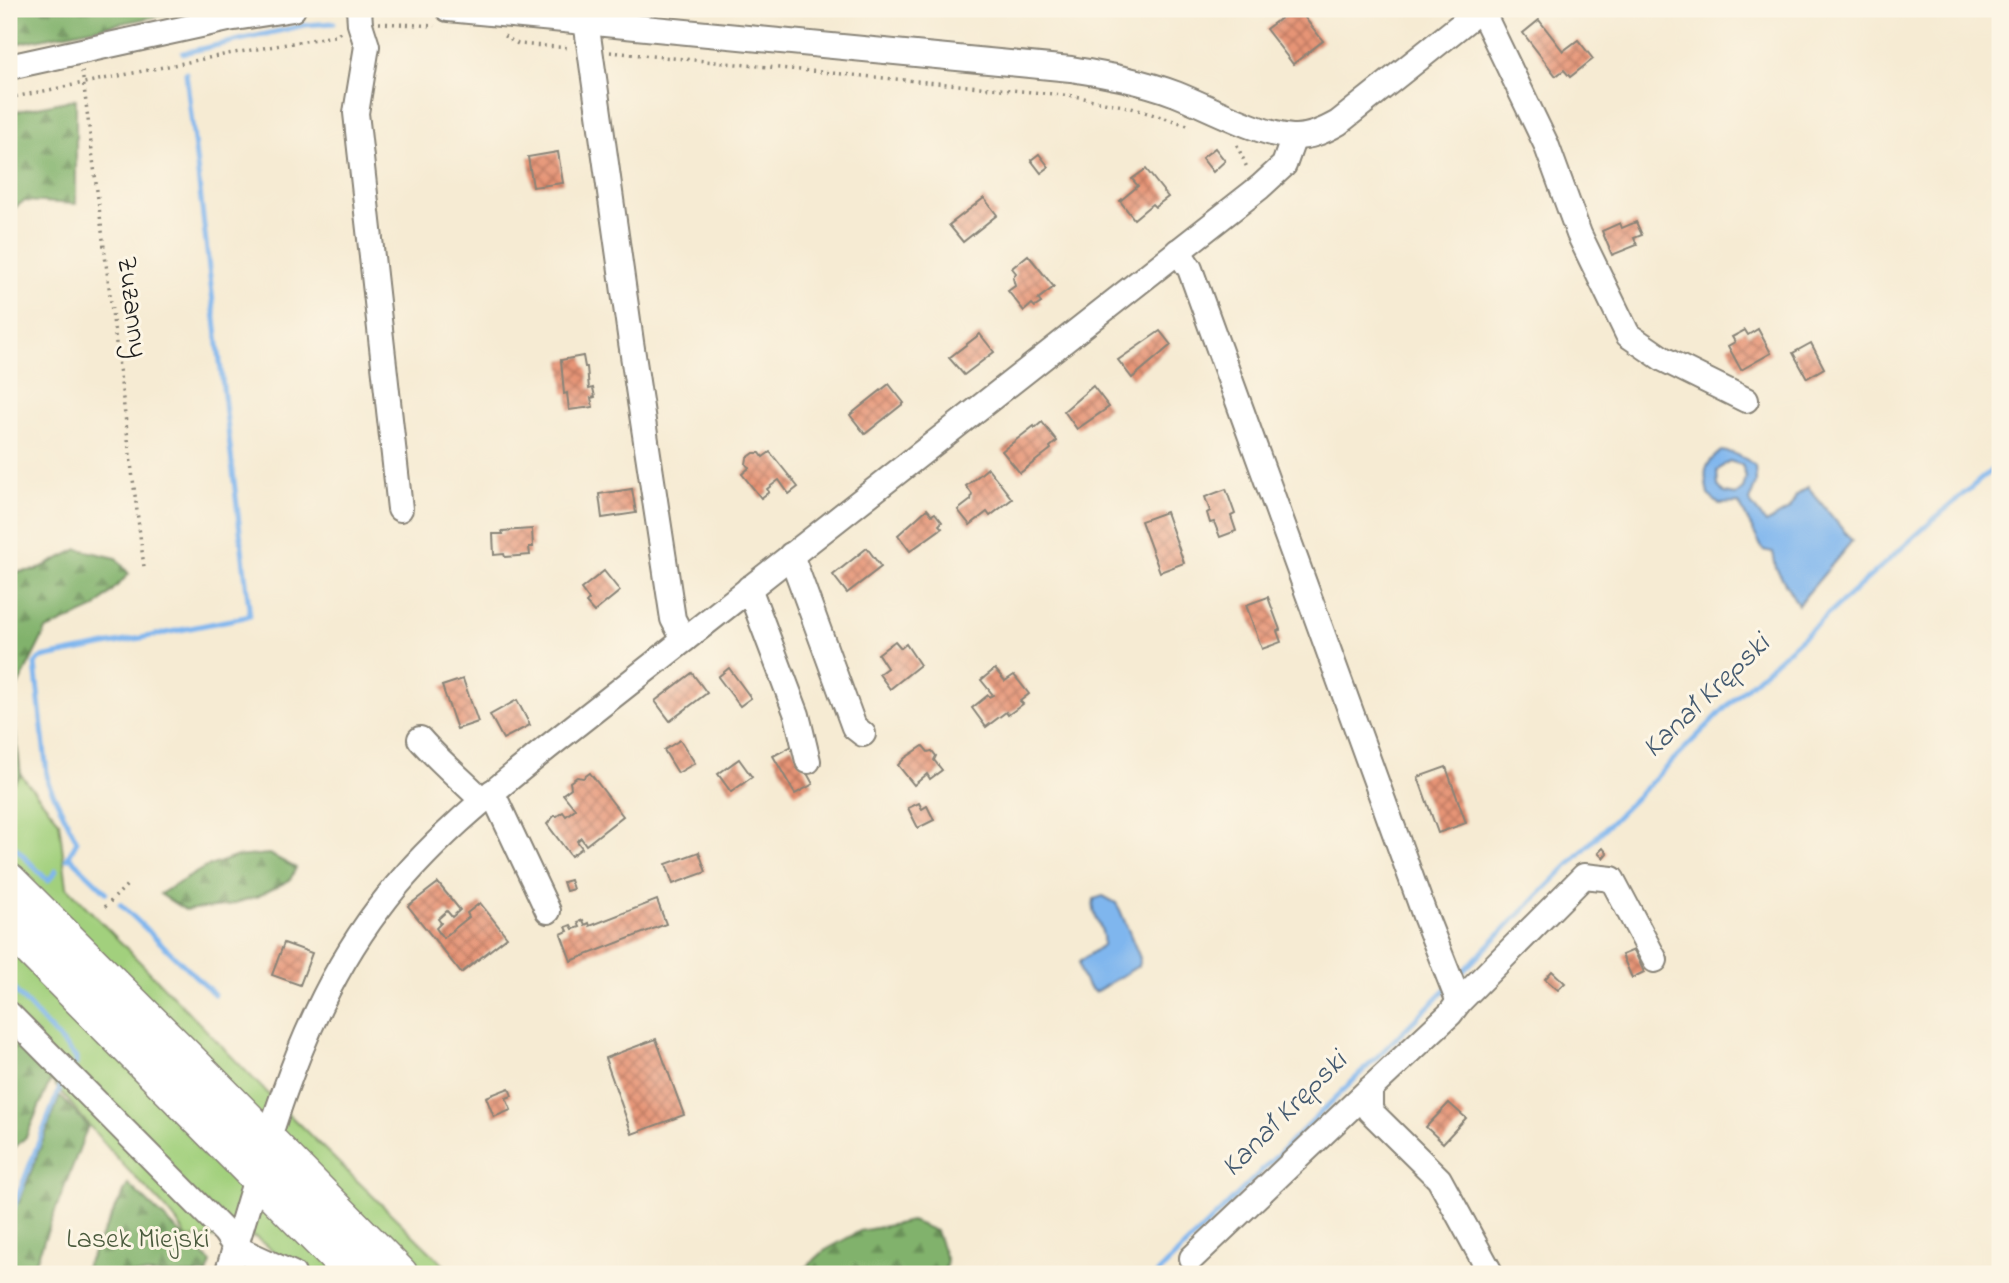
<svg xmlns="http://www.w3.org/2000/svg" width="2009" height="1283" font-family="'Indie Flower',sans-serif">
<defs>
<pattern id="forest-firs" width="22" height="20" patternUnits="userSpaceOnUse" patternTransform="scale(1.75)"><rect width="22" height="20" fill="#81b26c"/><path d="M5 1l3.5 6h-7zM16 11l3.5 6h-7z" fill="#699058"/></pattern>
<pattern id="building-cross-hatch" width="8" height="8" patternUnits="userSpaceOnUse" patternTransform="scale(1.75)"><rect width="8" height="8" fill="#e69476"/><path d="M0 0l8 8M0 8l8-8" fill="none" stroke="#ba7860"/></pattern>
</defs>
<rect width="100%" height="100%" fill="#fcf5e5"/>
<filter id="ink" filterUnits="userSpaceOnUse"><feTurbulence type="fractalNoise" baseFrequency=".0143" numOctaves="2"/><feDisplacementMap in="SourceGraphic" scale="14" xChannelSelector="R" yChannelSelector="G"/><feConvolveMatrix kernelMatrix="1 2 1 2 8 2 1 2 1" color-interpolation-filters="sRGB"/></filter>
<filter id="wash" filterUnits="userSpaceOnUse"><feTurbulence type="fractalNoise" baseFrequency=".00686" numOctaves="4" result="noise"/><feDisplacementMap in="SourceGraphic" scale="28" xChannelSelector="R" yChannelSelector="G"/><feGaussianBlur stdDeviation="1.57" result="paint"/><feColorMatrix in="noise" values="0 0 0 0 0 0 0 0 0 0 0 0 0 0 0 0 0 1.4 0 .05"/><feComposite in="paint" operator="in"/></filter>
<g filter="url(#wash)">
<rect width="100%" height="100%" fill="#f6ebd3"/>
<path fill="#a2d07d" stroke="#5f764c" stroke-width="2" d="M21,775L59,821L67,887L272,1098L453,1274H302L255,1237L187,1238C172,1211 152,1195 131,1173C93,1133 60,1088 22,1047L9,1049V787Z"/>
<g fill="url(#forest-firs)" stroke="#4e6744" stroke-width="2">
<path d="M9,9H195L9,45Z"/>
<path d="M76,99V204L24,201L9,212V113Z"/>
<path d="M78,549L116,558L129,574L95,608L46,630L11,700L21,775L9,787V573L36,570Z"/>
<path d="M269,854L296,868L290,880L259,896L225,906L185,910L160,894L204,868L235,857Z"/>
<path d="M22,1047L51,1079L26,1137L9,1153V1049Z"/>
<path d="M60,1096L88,1126L31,1274H9V1196L19,1203Z"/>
<path d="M128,1184L211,1262L207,1274H82Z"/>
<path d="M911,1221L936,1231L947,1261L944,1274H799L824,1251L860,1231Z"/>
</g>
<g fill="#7fb6ee" stroke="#4e6985" stroke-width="2" fill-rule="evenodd">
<path d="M1721,451C1735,452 1745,457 1755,466L1756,483L1749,501L1766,523L1790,509L1796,496L1808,487L1852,541L1798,605L1776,568L1773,552L1763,550L1739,503L1719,504L1708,495C1704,473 1702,466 1721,451ZM1729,461L1742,465L1746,477L1743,489L1736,495L1724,493L1718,486L1717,471Z"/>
<path d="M1103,896L1116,903L1120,910L1140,958L1138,966L1095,992C1085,987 1079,973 1079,962L1103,945C1106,928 1090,916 1094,899Z"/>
</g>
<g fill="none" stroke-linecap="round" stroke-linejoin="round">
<g stroke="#7fb6ee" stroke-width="5">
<path d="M183,53L305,25L334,23"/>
<path d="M9,841L48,881L56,871"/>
<path d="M69,856L106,892"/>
<path d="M67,859L77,841L48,783L35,664L39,659L46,657L250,616L186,73"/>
<path d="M120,904L214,994"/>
<path d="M1457,977L1736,697L1934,519L2000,463"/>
<path d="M9,984L76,1058V1064"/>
<path d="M9,1219L61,1085"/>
<path d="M1157,1274L1446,989"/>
</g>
</g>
<g id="blocks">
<g fill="url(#building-cross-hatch)">
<path d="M1293,9H1298L1323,41L1293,64L1266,29Z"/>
<path d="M1539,20L1563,51L1578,40L1593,59L1570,77L1564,70L1556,76L1523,33Z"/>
<path d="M1215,148L1225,161L1213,172L1202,158Z"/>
<path d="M558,152L563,183L533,187L528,157Z"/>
<path d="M1039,154L1049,167L1041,173L1031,160Z"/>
<path d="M1146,169L1168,197L1155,207L1152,204L1134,219L1120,201L1138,186L1132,179Z"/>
<path d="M984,198L997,215L963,242L949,225Z"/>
<path d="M1636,222L1642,235L1634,238L1637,245L1612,255L1602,231L1620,223L1622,228Z"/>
<path d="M1028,255L1054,287L1038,299L1041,303L1035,307L1032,304L1024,311L1008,291L1015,286L1013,278L1016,273L1012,268Z"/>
<path d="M1758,329L1771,353L1741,370L1728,346L1735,342L1732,337L1745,330L1748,335Z"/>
<path d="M1160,331L1171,345L1132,378L1118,360Z"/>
<path d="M980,334L994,352L964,375L949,358Z"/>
<path d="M1811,343L1824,368L1807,378L1793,353Z"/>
<path d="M583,356L585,367H587L589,389L593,388L595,397L591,398L593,407L569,410L567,393L564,394L561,360Z"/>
<path d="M889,384L904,403L865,434L850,415Z"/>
<path d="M1093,386L1109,407L1077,429L1064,411Z"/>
<path d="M1042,422L1057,441L1050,447L1051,449L1020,473L1002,451L1034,426L1035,428Z"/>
<path d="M770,452L798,487L789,494L779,480L767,489L769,492L761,498L742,474L749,468L746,464L747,458L754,453H760L763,457Z"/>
<path d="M988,468L1012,499L990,516L987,512L970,525L958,510L971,500L972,494L966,486Z"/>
<path d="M632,489L636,513L602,518L599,494Z"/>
<path d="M1226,489L1235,514L1231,516L1236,531L1220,537L1214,522L1210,523L1207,513L1210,511L1205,497Z"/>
<path d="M927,509L932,515L935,513L942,522L939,525L942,528L910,551L898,535Z"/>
<path d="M1166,512L1184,563L1160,572L1141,521Z"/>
<path d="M532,529L533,547H529L530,555L505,557L504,554L494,555L493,534H503L502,531Z"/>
<path d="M867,548L881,567L847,593L833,575Z"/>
<path d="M604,571L620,591L594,612L586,603L589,600L581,589Z"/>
<path d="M1268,597L1280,630L1277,631L1281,642L1262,649L1246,605Z"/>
<path d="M895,641L901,648L906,644L920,665L890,689L879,674L887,668L878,654Z"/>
<path d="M729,668L751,698L740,706L718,677Z"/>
<path d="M995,669L1005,681L1014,675L1029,694L1020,701L1023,704L1008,715L1006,712L986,727L972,708L988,695L989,697L993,695L981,680Z"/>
<path d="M692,673L707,693L670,721L655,701Z"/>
<path d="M463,679L478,722L457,729L442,686Z"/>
<path d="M517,700L530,725L503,739L490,715Z"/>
<path d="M680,740L695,763L678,773L664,750Z"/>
<path d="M792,746L813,784L795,794L773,756Z"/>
<path d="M923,746L928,752L932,751L936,756L934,760L942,770L930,779L927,774L914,785L898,765L905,758Z"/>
<path d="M739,759L752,777L731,792L718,774Z"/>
<path d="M1446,767L1466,823L1438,833L1418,777Z"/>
<path d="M590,773L623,816L586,845L581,838L577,841L582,848L571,856L547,824L554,816H557L563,812L566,816L575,809L563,794L571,788L570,782L577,777L583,778Z"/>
<path d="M919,803L922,809L927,806L934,820L918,828L908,808Z"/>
<path d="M1603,848L1607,853L1603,858L1598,853Z"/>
<path d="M699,852L706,872L673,884L666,864Z"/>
<path d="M570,880L573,889L566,891L563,882Z"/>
<path d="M438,883L460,910L452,917L447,911L438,919L441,923L436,928L443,938L469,917L467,913L480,903L507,937L461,973L408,906Z"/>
<path d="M657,900L666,924L571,961L561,934L568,931L566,927L571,925L573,929L580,927L578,922L583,920L585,925L589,923L590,926Z"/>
<path d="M284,943L312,953L300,985L272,975Z"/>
<path d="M1634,950L1644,972L1632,978L1622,955Z"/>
<path d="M1552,971L1565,983L1558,990L1545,979Z"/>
<path d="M656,1039L684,1115L632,1134L605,1058Z"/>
<path d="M509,1088L512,1096L506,1098L511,1110L494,1117L486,1097Z"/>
<path d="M1449,1103L1466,1118L1443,1143L1426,1127Z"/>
</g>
</g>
</g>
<g filter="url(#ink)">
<use href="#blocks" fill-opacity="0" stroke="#898478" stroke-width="2"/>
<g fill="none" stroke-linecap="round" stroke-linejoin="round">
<defs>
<g id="minor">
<path d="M359,9L360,24L367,46L356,113L400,509"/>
<path d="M448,9L1071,69C1107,75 1142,81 1176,94C1209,107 1258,134 1292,137C1309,138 1324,131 1338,123L1481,9"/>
<path d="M1481,9L1546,144L1579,234L1628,335L1663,359L1746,400"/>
<path d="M586,21L631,342L673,619L684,640"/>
<path d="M9,67L228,19L293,9"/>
<path d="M1178,251L1190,269L1425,916L1459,1002"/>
<path d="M791,555L854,727L863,734"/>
<path d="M749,588L797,715L808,761"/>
<path d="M420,739C439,761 461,779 482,800"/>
<path d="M492,792L548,911"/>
<path d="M9,1014L225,1232L236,1248L293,1274"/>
<path d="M1192,1258L1370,1089"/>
<path d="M227,1274C267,1147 297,1016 379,908C426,845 487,796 548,747L1260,187L1284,165L1294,137"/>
<path d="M1491,1274L1439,1179L1370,1111V1089L1450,1014L1459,1002L1584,876L1612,879L1655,960"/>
</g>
<g id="highway">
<path d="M9,881L191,1062L400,1274"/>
<path d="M9,927L353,1274"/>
</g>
</defs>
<use href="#minor" stroke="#898478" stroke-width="28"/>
<use href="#highway" stroke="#898478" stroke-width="38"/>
<g stroke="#898478" stroke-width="3.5" stroke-dasharray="2 5" stroke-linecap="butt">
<path d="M379,23L435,26"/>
<path d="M504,36L518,44L571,48"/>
<path d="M610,52L1074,96L1128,107L1191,126"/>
<path d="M82,71L144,567"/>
<path d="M9,98L228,54L334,36L342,31"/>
<path d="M1237,145L1248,170"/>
<path d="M105,907L128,884"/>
</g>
<use href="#minor" stroke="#fff" stroke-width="24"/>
<use href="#highway" stroke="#fff" stroke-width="35"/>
</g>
</g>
<g text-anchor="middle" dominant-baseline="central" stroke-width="6" stroke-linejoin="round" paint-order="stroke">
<g font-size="28" fill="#1c1c1c" stroke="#fcf5e5">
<text transform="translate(131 307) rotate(83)">Zuzanny</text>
</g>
<g font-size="28" fill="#4b5b3e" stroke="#fcf5e5">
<text x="138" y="1240">Lasek Miejski</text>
</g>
<g font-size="30" font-style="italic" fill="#445a70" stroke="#fcf5e5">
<text transform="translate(1707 697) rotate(-44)">Kanał Krępski</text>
<text transform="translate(1285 1115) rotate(-45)">Kanał Krępski</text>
</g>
</g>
<rect width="2009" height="1283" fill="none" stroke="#fcf5e5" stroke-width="35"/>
</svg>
